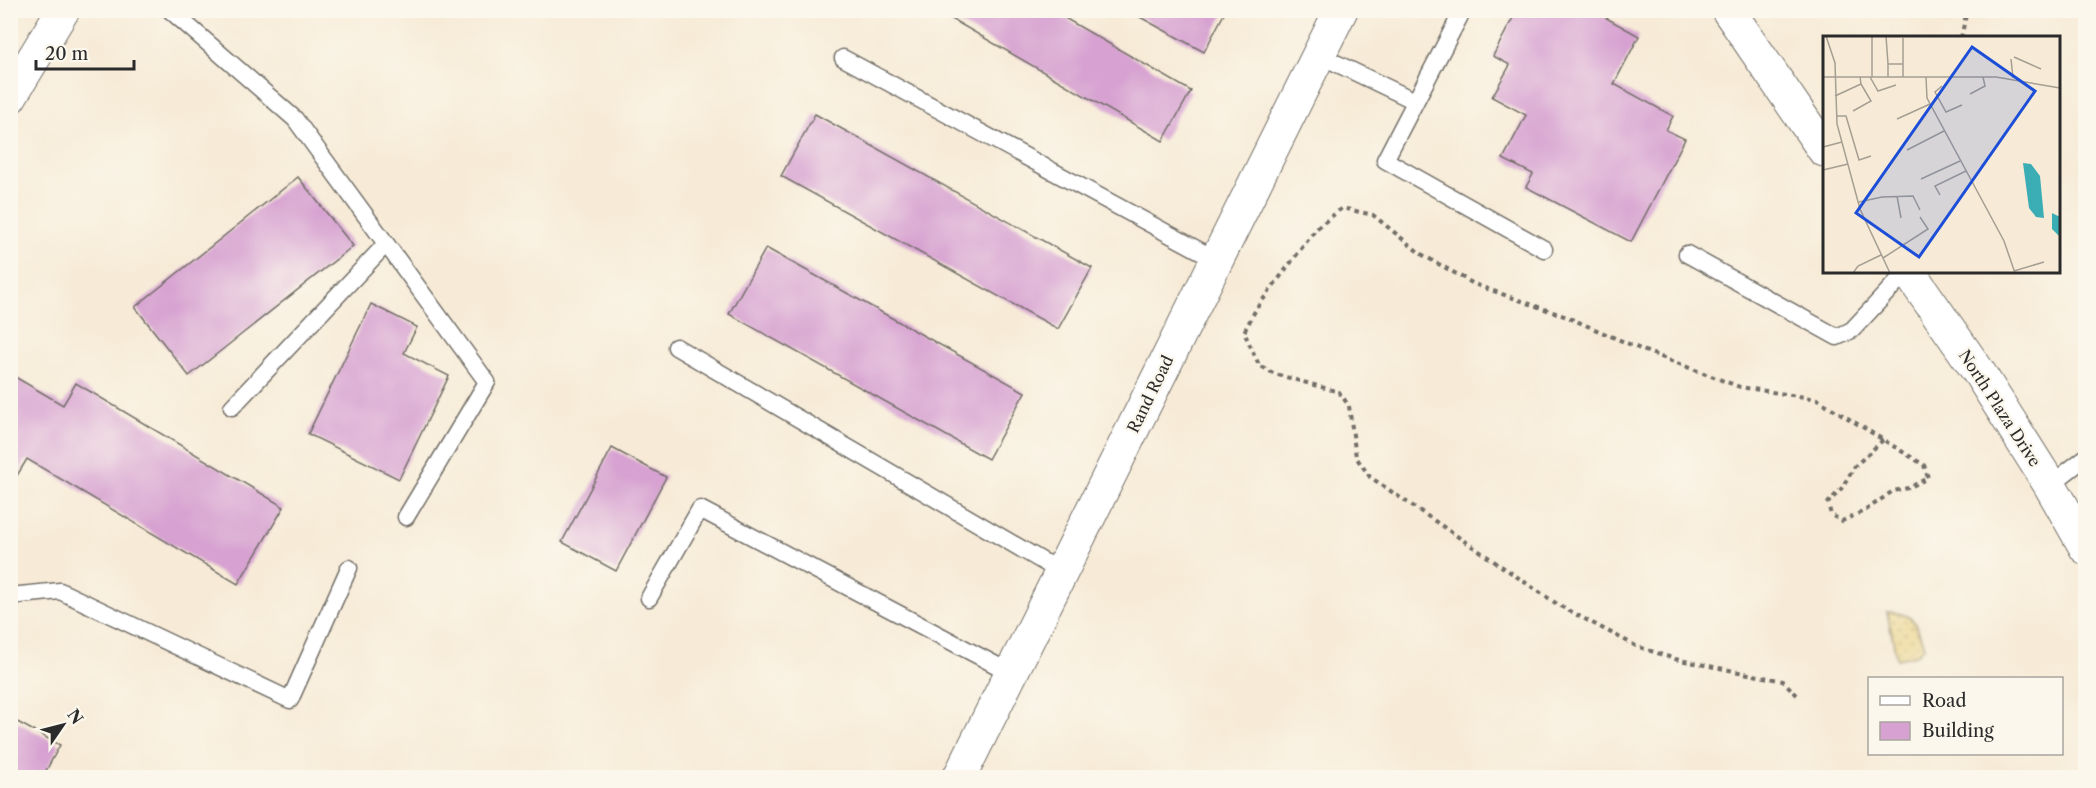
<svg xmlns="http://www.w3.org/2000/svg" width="2096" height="788" font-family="'Libre Caslon Text',serif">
<defs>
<pattern id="sand-dots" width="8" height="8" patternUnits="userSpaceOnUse" patternTransform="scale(1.5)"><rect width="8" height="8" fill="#eeda9e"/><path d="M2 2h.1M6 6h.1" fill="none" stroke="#cb8" stroke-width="1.8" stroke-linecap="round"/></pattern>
</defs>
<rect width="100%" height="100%" fill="#fbf7ec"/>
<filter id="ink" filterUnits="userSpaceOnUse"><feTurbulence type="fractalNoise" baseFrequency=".0167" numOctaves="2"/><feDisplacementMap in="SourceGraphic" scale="12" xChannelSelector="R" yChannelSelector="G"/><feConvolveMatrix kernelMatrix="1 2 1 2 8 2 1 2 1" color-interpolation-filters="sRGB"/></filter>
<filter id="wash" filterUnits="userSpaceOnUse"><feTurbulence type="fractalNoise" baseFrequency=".008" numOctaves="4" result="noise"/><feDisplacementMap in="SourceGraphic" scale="24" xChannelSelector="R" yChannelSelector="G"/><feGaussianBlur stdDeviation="1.35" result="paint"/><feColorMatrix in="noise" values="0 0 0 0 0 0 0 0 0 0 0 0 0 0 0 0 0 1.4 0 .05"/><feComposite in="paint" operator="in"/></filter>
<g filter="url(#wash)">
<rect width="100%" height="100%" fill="#f7ebd7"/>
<path fill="url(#sand-dots)" stroke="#8c8264" stroke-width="1.5" d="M1887,612C1915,613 1916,623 1924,647L1915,655L1897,659Z"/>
<g id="blocks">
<g fill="#d7a2d1">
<path d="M936,10H1051L1191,91L1163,141Z"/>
<path d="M1127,10H1226L1204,52Z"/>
<path d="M1517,10H1592L1639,36L1614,84L1673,116L1666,130L1685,139L1631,242L1526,187L1533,174L1503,159L1526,115L1492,97L1510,65L1493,56Z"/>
<path d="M815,114L1092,268L1058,329L781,176Z"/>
<path d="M298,177L353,246L189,376L135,307Z"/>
<path d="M766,248L1025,392L988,459L729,314Z"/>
<path d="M371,304L417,327L404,353L449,376L399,479L308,434Z"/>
<path d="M10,374L63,405L76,383L284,507L238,584L27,459L10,487Z"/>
<path d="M612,448L666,477L616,571L562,542Z"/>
<path d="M10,718L60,745L42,778H10Z"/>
</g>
</g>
</g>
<g filter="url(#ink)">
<use href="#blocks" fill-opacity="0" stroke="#726e67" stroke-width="1.5"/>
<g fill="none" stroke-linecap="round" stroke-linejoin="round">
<defs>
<g id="service">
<path d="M170,10L295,119L487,382L406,517"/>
<path d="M1463,10L1385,160L1544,249"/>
<path d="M1319,55L1415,101"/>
<path d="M843,58L1217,260"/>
<path d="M1687,254L1837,337L1852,330L1906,272"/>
<path d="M676,347L1061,572"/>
<path d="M232,407L386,244"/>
<path d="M2050,485L2086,457"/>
<path d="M10,596L60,591L290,700L349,568"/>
<path d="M649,598L700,509L1011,673"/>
</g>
<g id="minor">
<path d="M1728,10L1824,150"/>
<path d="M10,97L63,10"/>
<path d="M1909,272L1980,374L2050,485L2086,548"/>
</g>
<path id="tertiary" d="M959,778L1341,10"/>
</defs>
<use href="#service" stroke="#726e67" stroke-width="19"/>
<use href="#minor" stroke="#726e67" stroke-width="35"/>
<use href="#tertiary" stroke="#726e67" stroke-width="35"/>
<g stroke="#726e67" stroke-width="4" stroke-dasharray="4.5 4.5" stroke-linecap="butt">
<path d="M1961,38L1967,10"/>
<path d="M1797,695L1783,681L1675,659L1636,646L1560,606L1370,477L1356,457L1349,406L1339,392L1275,374L1259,365L1244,332L1256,309L1316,229L1342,208L1373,215L1421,254L1474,284L1567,317L1645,351L1740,387L1817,399L1924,465L1928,478L1908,488L1893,491L1866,510L1842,521L1831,515L1828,503L1841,489L1855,466L1883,440"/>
</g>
<use href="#service" stroke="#fff" stroke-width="16"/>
<use href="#minor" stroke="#fff" stroke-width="33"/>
<use href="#tertiary" stroke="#fff" stroke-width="33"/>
</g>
</g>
<g text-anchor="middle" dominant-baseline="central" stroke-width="4.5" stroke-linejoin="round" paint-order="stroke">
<g font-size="16" fill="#2b2b2b" stroke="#fbf7ec">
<text transform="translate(1150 394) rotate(-64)">Rand Road</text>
<text transform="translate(2000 408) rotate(57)">North Plaza Drive</text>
</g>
</g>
<g transform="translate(1823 36)">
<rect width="237" height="237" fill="#f7ebd7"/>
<path d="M200,127L208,128L217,140L221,182L213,181L206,172ZM229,177L237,181V201L229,193Z" fill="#3badb4"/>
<path fill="none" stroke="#a59e92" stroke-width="1.5" d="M3,0L12,27L14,88L37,173L67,237M63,0L65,28M80,2V41M191,21L218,33M188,23L190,42M0,41H173L237,52M47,41L55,55L73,49M49,41V0M65,41V28H80M103,41L104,62L181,205L192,237M119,50L112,56L123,76L139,69M147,58L162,50L160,41M12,60L38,48L37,41M30,75L48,65L38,48M13,80H23L36,124L48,120M74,83L107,68M0,111L19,106M84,114L121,95M0,134L25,128M98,143L137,125M117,159L112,150L143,135M74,160L78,182M36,166L59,161L90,160L97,174M60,222L105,193L97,181M191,235L221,226M30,237L35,230L58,219"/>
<path fill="#1d4ed8" fill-opacity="0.15" stroke="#1d4ed8" stroke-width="3" d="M149,11L212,55L96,221L33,177Z"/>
<rect width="237" height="237" fill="none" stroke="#2b2b2b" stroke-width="3"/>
</g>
<rect width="2096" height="788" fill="none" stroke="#fbf7ec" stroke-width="36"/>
<rect x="1868" y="677" width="195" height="78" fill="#fbf7ec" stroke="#a8a59f" stroke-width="1.5"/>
<rect x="1880" y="696" width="30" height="9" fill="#ffffff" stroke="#a8a59f" stroke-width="1.5"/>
<text x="1922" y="707" font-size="18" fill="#2b2b2b">Road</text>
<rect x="1880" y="722" width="30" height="18" fill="#d7a2d1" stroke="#a8a59f" stroke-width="1.5"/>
<text x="1922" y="737" font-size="18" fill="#2b2b2b">Building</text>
<g transform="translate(63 725) rotate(55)" stroke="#fbf7ec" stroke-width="4.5" paint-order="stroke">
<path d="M0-4.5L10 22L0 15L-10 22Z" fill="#2b2b2b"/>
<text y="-9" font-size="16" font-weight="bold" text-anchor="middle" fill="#2b2b2b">N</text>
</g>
<path d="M36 60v9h98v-9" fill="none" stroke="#2b2b2b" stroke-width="3"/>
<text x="45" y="60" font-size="18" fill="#2b2b2b" stroke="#fbf7ec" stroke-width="4.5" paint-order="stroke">20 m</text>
</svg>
